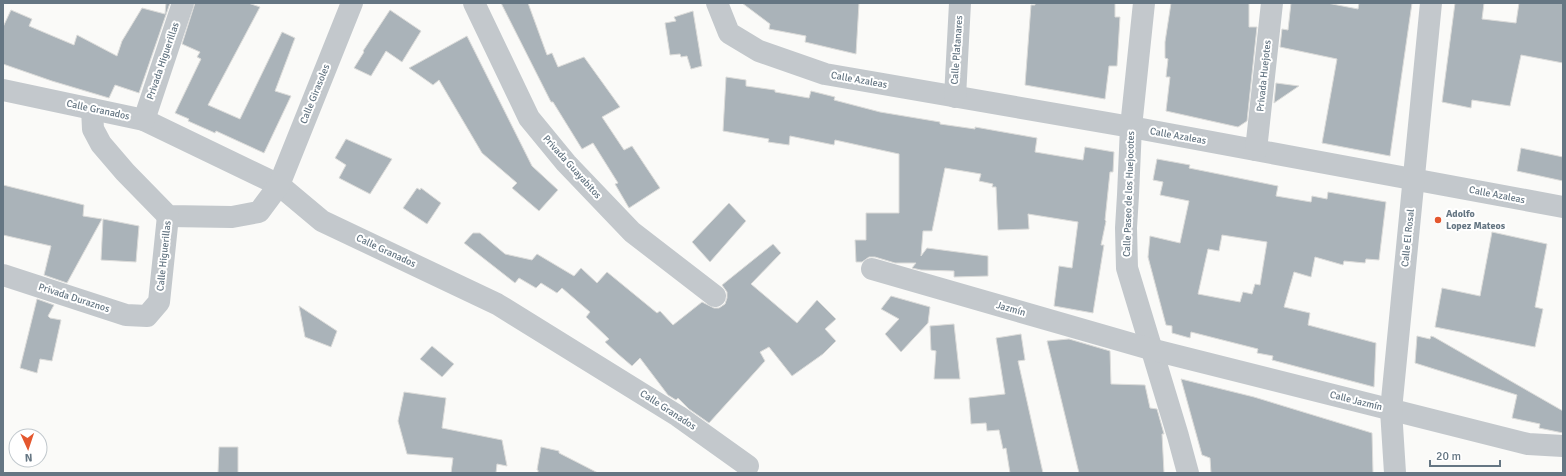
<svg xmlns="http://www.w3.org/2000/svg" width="1566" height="476" font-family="Signika,sans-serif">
<rect width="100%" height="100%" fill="#fafaf8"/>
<g fill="#aab3b9" stroke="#dcdcda" fill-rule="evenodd">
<path d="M166,3H170L139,93L115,85L109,98L52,81L3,64V27L11,10L32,19L29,26L74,45L77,35L117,56L122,41L142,8L165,14Z"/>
<path d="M195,3H248L260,7L208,105L240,119L282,32L295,38L275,91L291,96L264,153L216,131L215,133L188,121L189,119L175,113L201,59L197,57L200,52L182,44Z"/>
<path d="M501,3H528L547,55L552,53L558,67L584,57L620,107L602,117L624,150L632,146L660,188L629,208L615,184L618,183L593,143L582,149L553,102H551Z"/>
<path d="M742,3H859L856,54L805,42L806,36L769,29L770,24Z"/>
<path d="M1035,3H1115V17H1120L1117,66H1109L1105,99L1025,85L1031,5H1035Z"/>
<path d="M1171,3H1249V27H1257L1247,121L1238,127L1166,111L1170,77H1166L1168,59L1165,58V42Z"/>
<path d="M1291,3H1327L1358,9L1359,3H1412L1390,156L1322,143L1337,59L1280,47L1282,29L1288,30Z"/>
<path d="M1455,3H1484L1482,19L1516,23L1519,3H1563V63L1521,55L1510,106L1472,100L1471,108L1442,102Z"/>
<path d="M390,10L421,31L402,62L386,51L371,76L354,68L364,52L363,51Z"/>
<path d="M693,11L702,66L691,69L687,56L681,57L680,54L670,55L665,23L676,21L674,17Z"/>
<path d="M467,36L532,166L558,190L539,211L512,188L517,183L482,153L439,80L433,85L409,68Z"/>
<path d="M726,77L746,80V86L775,90V92L809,98L811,91L835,97L834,100L880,112L940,122V124L975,129V127L1037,138L1035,152L1083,160L1085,147L1114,152L1113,172H1110L1105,220L1106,221L1101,245H1104L1093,313L1054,306L1059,266L1072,268L1078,222L1028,214L1029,229L998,230L996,187H992L993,184L979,181L981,174L945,168L932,231H923L921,256L927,248L988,256V276L954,277V271L921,270L912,268L916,263H895L875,257H869L862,262H856L855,240H866V213H899V154L835,140L834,145L790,136L789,145L768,142L769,139L723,131Z"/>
<path d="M1276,83L1299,86L1274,103Z"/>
<path d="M346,139L392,159L370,194L339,178L346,165L335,158Z"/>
<path d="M1521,148L1563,157V181L1517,171Z"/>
<path d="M1157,159L1190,165L1189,168L1278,186L1276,196L1311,202L1312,196L1327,199L1328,192L1386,202L1379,260L1366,259L1365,263L1344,261L1343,265L1315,257L1311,277L1294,272L1284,307L1310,313L1308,325L1376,343L1374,387L1272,360L1273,356L1257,353L1258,349L1191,332L1190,338L1172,333V326L1166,325L1148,257L1150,236L1180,243L1189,201L1160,195L1163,182L1153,180ZM1222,235L1267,242L1260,285L1255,284L1252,294L1243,292L1240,302L1198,294L1208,249L1219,251Z"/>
<path d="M3,185L84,205L83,216L102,219L67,283L44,275L51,246L3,235Z"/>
<path d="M417,188L420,190L421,188L441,203L427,224L403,208Z"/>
<path d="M729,203L746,221L710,262L692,242Z"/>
<path d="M103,219L139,226L136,262L101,260Z"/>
<path d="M1492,232L1547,244L1535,307L1543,309L1535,347L1435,327L1442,288L1480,296Z"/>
<path d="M473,233H480L505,254L532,260L537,254L574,276L581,268L597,283L607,272L657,313L660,311L673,325L702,302L714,308H719L725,304L727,298V292L722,285L773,244L781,253L751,284L797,323L817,300L836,319L825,329L836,341L823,354L792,376L769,347L760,352L765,361L709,423L689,409L678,398L676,400L668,395L640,358L632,366L618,354L605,342L609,339L586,317L590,312L562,288L557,293L541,283L536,288L519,278L515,283L464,243Z"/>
<path d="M891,296L930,307L928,323L901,352L885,334L899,319L881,309Z"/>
<path d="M37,299L54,305L48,316L50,318L61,320L52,361L40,359L37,373L20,368Z"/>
<path d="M299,306L337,331L331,347L305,337Z"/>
<path d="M954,324L960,379H934L936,351L931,350L930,326Z"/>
<path d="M1021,334L1025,360L1018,361L1043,473H1010L1006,448L1003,449L999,430L987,431L986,423L971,424L969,398L1005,394L996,338Z"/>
<path d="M1417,336L1430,339L1431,336L1434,337L1563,411V433L1539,428L1540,424L1512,418L1517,395L1415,363Z"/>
<path d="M1069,339L1110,351L1111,384L1145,385L1150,408L1157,409L1164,434H1162L1164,473H1079L1047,341Z"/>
<path d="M432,346L454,364L442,377L420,359Z"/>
<path d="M1181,379L1254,397L1372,433L1373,473H1211L1210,458L1202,455Z"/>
<path d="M404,392L446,398L442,428L502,440L507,466L497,464L496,473H451L453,458L407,454L398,421Z"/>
<path d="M219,447H238V473H218Z"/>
<path d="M541,447L559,451V453L598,473H538V470H537Z"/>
</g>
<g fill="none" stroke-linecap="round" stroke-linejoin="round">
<g stroke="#c3c8cc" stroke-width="22">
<path d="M474,3L529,118L566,163L632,232L715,296"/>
<path d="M717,3L729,33L759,51L825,74L1131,127L1563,207"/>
<path d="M1144,3L1131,127L1128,195L1126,228L1127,268L1178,436L1188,473"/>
<path d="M3,90L144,120L279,185L322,221L497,304L678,416L748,466"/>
<path d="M955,97L960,3"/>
<path d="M92,109L93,129L101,144L125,172L168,216L232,217L259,212L279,185L352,3"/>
<path d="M144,120L183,3"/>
<path d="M1256,150L1272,3"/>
<path d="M872,269L1150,349L1528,444L1563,446"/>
<path d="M3,275L126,315L147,316L159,302L168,216"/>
<path d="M1395,473L1391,410L1431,3"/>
</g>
</g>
<circle fill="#e4572e" stroke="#fff" stroke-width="1.5" cx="1438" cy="220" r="4"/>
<g text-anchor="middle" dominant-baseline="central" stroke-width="4" stroke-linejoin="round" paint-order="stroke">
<g font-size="10" fill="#657683" stroke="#fff">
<text transform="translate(957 50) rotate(-86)">Calle Platanares</text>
<text transform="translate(163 61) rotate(-71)">Privada Higuerillas</text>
<text transform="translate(1264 76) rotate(-84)">Privada Huejotes</text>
<text transform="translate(859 80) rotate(10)">Calle Azaleas</text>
<text transform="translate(315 94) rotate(-68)">Calle Girasoles</text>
<text transform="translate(98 110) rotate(12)">Calle Granados</text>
<text transform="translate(1178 136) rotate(10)">Calle Azaleas</text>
<text transform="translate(572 167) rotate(48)">Privada Guayabitos</text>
<text transform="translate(1129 194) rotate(-88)">Calle Paseo de los Huejocotes</text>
<text transform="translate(1497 195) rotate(11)">Calle Azaleas</text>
<text transform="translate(1408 238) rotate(-84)">Calle El Rosal</text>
<text transform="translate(386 251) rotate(25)">Calle Granados</text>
<text transform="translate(164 256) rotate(-84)">Calle Higuerillas</text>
<text transform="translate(74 298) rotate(18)">Privada Duraznos</text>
<text transform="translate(1011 309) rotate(16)">Jazmín</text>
<text transform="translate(1356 401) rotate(14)">Calle Jazmín</text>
<text transform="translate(668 410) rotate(33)">Calle Granados</text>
</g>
<g font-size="10" font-weight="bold" fill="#657683" stroke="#fff" text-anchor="start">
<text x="1446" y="214">Adolfo<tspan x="1446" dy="12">Lopez Mateos</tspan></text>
</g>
</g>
<rect width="1566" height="476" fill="none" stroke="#657683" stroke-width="8"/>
<g transform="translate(28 448) rotate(177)"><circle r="19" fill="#ffffff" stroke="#c1c8cd"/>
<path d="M0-3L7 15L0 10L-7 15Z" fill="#e4572e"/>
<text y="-6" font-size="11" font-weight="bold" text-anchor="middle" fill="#657683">N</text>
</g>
<path d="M1430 460v6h70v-6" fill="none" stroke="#657683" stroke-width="2"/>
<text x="1436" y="460" font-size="12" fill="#657683" stroke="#ffffff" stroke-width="3" paint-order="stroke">20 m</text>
</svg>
